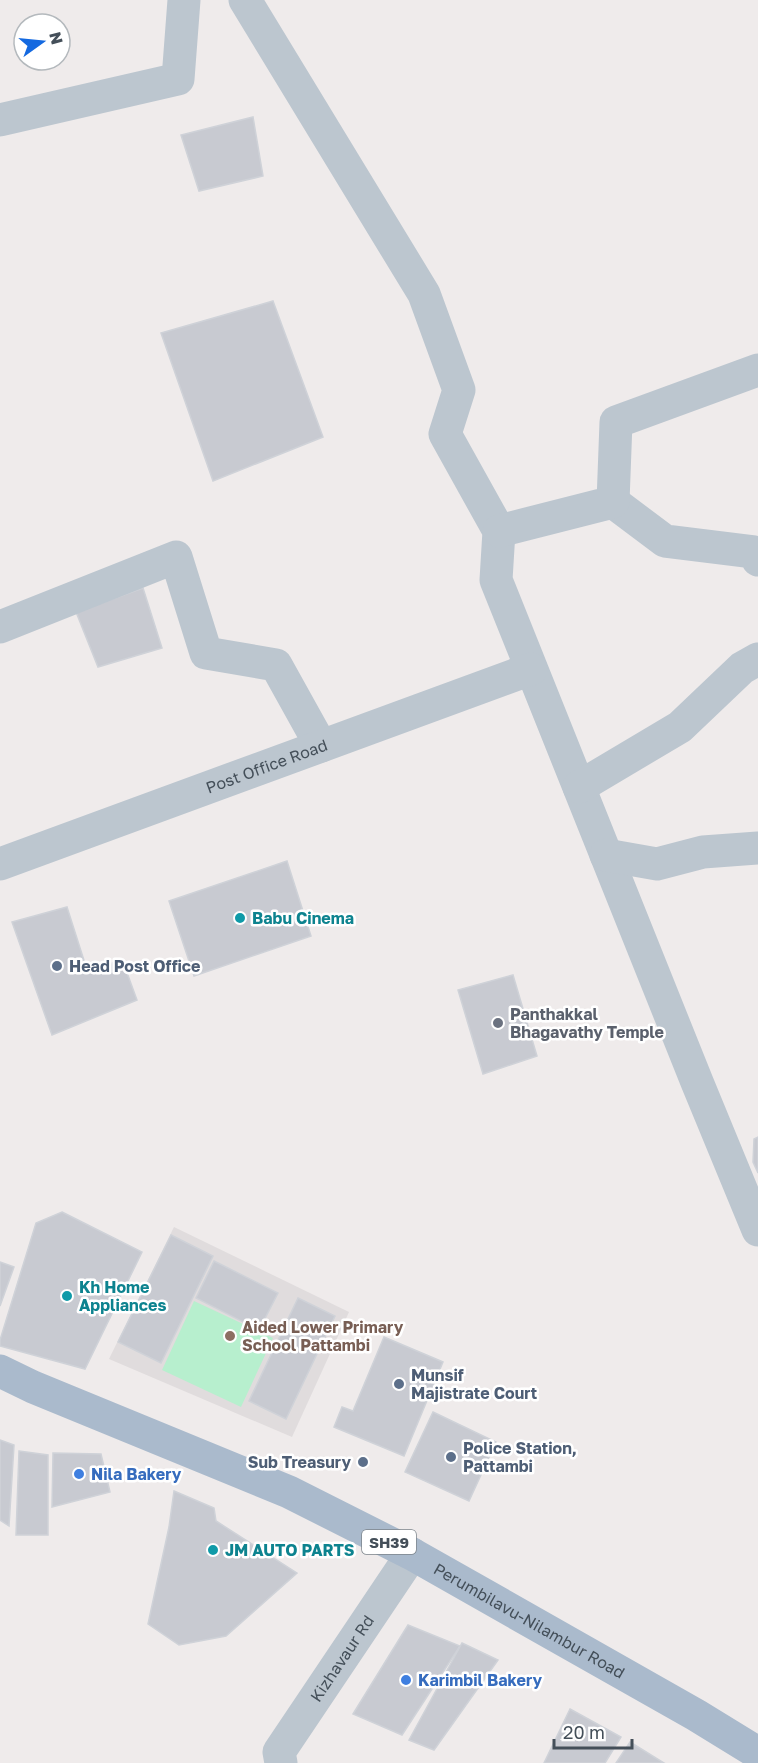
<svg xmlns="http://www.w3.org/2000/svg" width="758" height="1763" font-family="'Golos Text',sans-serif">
<rect width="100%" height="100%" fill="#efebeb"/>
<path fill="#e0dcdd" d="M174,1227L349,1312L292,1437L109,1359Z"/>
<path fill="#b7efce" d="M194,1301L273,1338L241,1407L162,1370Z"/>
<g fill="#c8cad1" stroke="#cfd2d8" stroke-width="1.5">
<path d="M253,117L263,176L199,191L181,135Z"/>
<path d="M273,301L323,437L213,481L161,333Z"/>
<path d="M143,588L162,648L98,667L76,612Z"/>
<path d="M287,861L311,936L194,976L169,901Z"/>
<path d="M67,907L88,973L122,959L137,1000L52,1035L12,922Z"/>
<path d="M513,975L537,1056L483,1074L458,990Z"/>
<path d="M758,1137V1173L753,1162L754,1139Z"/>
<path d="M62,1212L142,1252L85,1369L0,1346V1340L36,1223Z"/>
<path d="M171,1235L213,1256L161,1363L118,1342Z"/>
<path d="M214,1261L278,1293L259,1330L196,1298Z"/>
<path d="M0,1262L14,1267L0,1306Z"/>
<path d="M298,1298L335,1316L286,1419L249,1401Z"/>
<path d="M384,1337L443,1362L404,1456L334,1427L342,1407L353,1411Z"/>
<path d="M433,1412L496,1442L469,1501L405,1472Z"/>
<path d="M0,1440L14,1445L9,1526L0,1520Z"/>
<path d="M19,1451L48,1455V1535H16Z"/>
<path d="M53,1453L101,1454L110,1492L52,1507Z"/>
<path d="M174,1491L214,1508L216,1521L297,1573L226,1636L179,1645L148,1624L169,1527Z"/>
<path d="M408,1625L460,1646L402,1735L353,1714Z"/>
<path d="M462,1643L498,1660L434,1750L409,1740Z"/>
<path d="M570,1709L621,1737L605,1763H544Z"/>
<path d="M630,1742L664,1763H616Z"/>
</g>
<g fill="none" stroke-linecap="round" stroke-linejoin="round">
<g stroke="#bcc6cf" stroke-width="33">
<path d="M245,0L424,294L459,390L445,434L499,531L496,580L697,1082L758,1230"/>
<path d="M0,120L178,79L184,0"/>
<path d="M613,502L665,541L754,552L758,560"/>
<path d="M499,531L613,502L616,422L758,370"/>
<path d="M0,627L176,557L206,653L276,665L321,746"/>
<path d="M579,787L680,727L742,668L758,659"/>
<path d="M606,855L657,864L703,852L758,848"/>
<path id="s1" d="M0,864L531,669"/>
<path id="s2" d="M281,1763L279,1752L412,1554"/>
</g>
<path stroke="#aabacc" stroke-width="33" id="s3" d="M0,1371L33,1387L289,1492L412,1554L696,1715L758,1753"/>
</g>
<g fill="#0f9aa8" stroke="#fff" stroke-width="2">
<circle cx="240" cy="918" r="6"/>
<circle cx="67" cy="1296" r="6"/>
<circle cx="213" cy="1550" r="6"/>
</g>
<g fill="#5c6f8a" stroke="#fff" stroke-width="2">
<circle cx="57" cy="966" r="6"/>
<circle cx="399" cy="1384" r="6"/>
<circle cx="451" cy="1457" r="6"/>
<circle cx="363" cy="1462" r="6"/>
</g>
<circle fill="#6b7280" stroke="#fff" stroke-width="2" cx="498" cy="1023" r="6"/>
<circle fill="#8d6e63" stroke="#fff" stroke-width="2" cx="230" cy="1336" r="6"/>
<g fill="#3f7fe0" stroke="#fff" stroke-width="2">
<circle cx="79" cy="1474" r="6"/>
<circle cx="406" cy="1680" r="6"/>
</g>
<g text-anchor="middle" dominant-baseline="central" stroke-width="5" stroke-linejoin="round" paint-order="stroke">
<rect fill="#fff" stroke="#7c848b" stroke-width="1.5" x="362" y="1530" width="54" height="24" rx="4.5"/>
<g font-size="15" font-weight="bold" fill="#444f59">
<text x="389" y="1542">SH39</text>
</g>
<g font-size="16" fill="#444f59" stroke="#fff">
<text stroke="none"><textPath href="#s1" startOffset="284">Post Office Road</textPath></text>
<text stroke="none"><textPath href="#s3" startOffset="586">Perumbilavu-Nilambur Road</textPath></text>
<text stroke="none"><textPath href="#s2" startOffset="124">Kizhavaur Rd</textPath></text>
</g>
<g font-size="16" font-weight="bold" fill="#0d838f" stroke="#fff" text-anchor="start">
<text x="252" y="918">Babu Cinema</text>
<text x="79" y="1287">Kh Home<tspan x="79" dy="18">Appliances</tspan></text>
<text x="225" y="1550">JM AUTO PARTS</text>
</g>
<g font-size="16" font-weight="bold" fill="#4e5e75" stroke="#fff" text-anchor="start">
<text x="69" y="966">Head Post Office</text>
<text x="411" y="1375">Munsif<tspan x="411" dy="18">Majistrate Court</tspan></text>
<text x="463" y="1448">Police Station,<tspan x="463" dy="18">Pattambi</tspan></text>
<text x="351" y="1462" text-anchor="end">Sub Treasury</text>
</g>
<g font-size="16" font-weight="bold" fill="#5b616d" stroke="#fff" text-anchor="start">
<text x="510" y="1014">Panthakkal<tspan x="510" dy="18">Bhagavathy Temple</tspan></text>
</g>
<g font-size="16" font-weight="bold" fill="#785e54" stroke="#fff" text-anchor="start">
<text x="242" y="1327">Aided Lower Primary<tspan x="242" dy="18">School Pattambi</tspan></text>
</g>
<g font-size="16" font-weight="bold" fill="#366cbe" stroke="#fff" text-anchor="start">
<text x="91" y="1474">Nila Bakery</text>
<text x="418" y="1680">Karimbil Bakery</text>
</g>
</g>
<g transform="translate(42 42) rotate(75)"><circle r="28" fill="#ffffff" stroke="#b4b9bd" stroke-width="1.5"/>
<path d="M0-4.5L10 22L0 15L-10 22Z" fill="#1469e0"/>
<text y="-9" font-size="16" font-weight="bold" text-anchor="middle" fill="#444f59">N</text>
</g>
<path d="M554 1739v9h78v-9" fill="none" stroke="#444f59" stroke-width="3"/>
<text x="563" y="1739" font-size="18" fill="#444f59" stroke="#ffffff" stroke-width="4.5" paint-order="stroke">20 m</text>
</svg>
